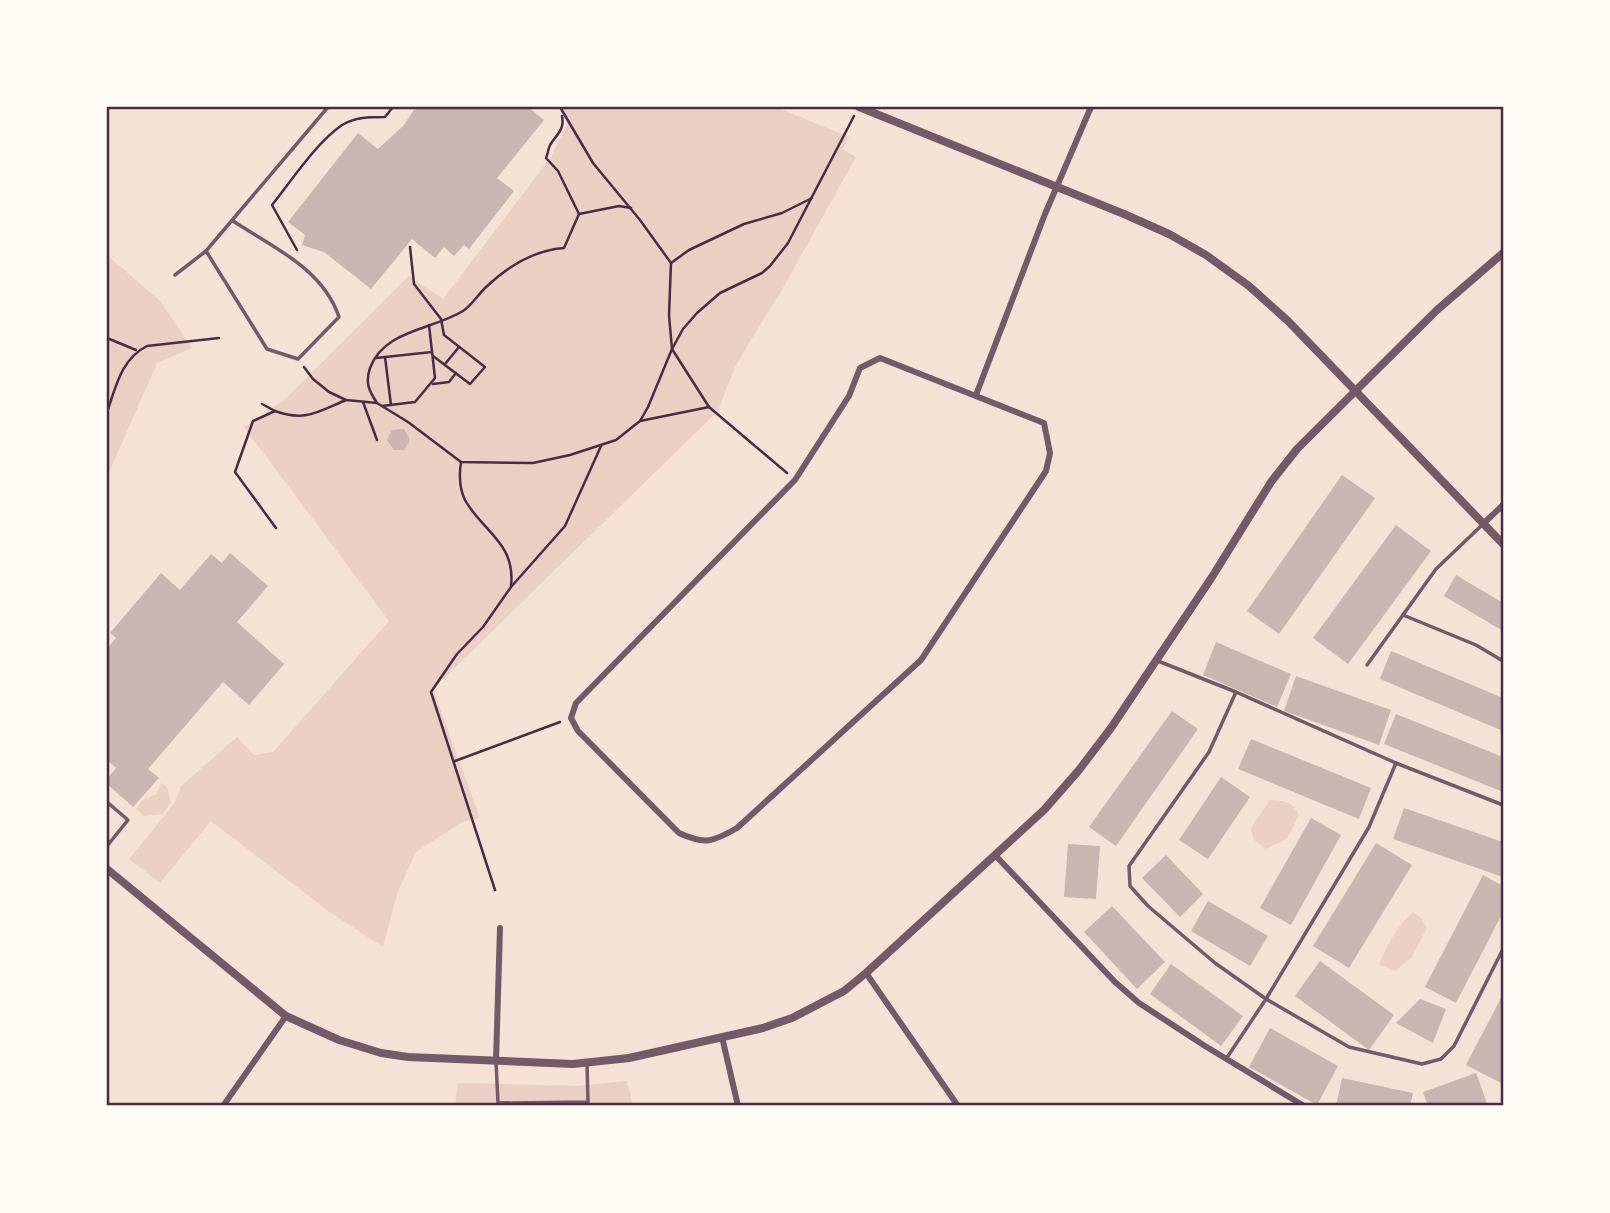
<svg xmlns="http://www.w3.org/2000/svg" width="1610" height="1213" font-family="Montserrat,sans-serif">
<rect width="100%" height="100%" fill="#f7e1d7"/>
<g fill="#ebcfc5">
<path d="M563,107H776L849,137L842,149L856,157L783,288L746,348L734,369L718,411L433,689L480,818L462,822L416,852L398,891L383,947L328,911L211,821L160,883L129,859L174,804L181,786L237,737L254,755L273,752L389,621L244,427L283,401L409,276L443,299L551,157L567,124Z"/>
<path d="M107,255L160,301L192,348L157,363L107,477Z"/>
<path d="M161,783L167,787L171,802L163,814L144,816L136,809C141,800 145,797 156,795Z"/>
<path d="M1270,800C1285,801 1292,801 1299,815L1287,839L1266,849L1253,839L1251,828Z"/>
<path d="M1413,912L1421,918L1427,928L1412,957L1395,971L1379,965C1386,946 1397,926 1413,912Z"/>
<path d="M627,1081L633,1106H455L458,1083L577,1086Z"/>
</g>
<g fill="#ccb4b1">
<path d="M416,107H528L544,120L497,178L514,191L469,249L464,245L454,256L444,247L435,258L412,239L371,289L324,252L302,245L305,235L288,222L358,133L378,149L403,126Z"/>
<path d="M404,429L410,440L404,450H394L387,440L392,430Z"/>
<path d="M1342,475L1375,498L1279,634L1247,611Z"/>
<path d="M1396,525L1431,551L1348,664L1313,638Z"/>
<path d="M230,553L268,586L237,622L284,664L249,705L223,682L148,769L159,778L133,807L107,784V779L116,768L107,760V649L116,638L110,633L161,573L180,590L211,554L222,563Z"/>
<path d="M1456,575L1503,603V631L1444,596Z"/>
<path d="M1216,642L1291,674L1277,707L1203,675Z"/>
<path d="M1391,651L1503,698V731L1380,679Z"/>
<path d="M1296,676L1391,710L1379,745L1284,711Z"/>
<path d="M1172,711L1198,729L1116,846L1089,827Z"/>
<path d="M1396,714L1503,757V792L1384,744Z"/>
<path d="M1251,739L1371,788L1359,819L1238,769Z"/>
<path d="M1221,777L1250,797L1208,859L1179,840Z"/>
<path d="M1404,808L1503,842V877L1393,839Z"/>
<path d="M1311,818L1341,835L1291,925L1260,908Z"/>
<path d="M1376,843L1412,865L1349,968L1313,946Z"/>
<path d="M1068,844L1100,846L1096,899L1064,897Z"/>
<path d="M1166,855L1203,894L1180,917L1142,878Z"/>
<path d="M1483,875L1503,886V912L1456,1003L1425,987Z"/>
<path d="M1208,901L1268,936L1250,966L1191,931Z"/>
<path d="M1112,906L1165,962L1137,989L1084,932Z"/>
<path d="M1320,961L1394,1015L1369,1050L1295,996Z"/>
<path d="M1171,964L1243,1016L1221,1046L1150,994Z"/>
<path d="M1503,994V1079L1501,1083L1466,1065Z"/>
<path d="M1420,999L1446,1009L1433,1043L1396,1023Z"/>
<path d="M1270,1028L1338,1066L1317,1105L1249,1067Z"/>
<path d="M1476,1073L1487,1103L1477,1106H1428L1423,1092Z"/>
<path d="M1342,1078L1413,1093L1410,1106H1336Z"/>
</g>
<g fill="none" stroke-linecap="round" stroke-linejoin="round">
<g stroke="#4a2c40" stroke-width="2.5">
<path d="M560,107L593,163L640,220L671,263"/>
<path d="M562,116C565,130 556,135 550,145C548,149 548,154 546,158L558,171L579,214"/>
<path d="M410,247L414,284L441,319L444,335L485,367L470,384L433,356"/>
<path d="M297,250L272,205C292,180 316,143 342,125C355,117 370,117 385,117L393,107"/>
<path d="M107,338L136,350"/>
<path d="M385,357L391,405"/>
<path d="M376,358L432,352"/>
<path d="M445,364L459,347"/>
<path d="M304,367L313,379L329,392L346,400L377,403L408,422L461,462L533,463L570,455L616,440L640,421L648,407L672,349L683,329L697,313L720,293L762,273L770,266L788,243L854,116"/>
<path d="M433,384L449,382L456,373"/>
<path d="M363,402L377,440"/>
<path d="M377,403C369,391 365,383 370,368C384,330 432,330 463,311C471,306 478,295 485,288C507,267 534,250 564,248L579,214L619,206L631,208"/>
<path d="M262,404L275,411L253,421L235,472L276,528"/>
<path d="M382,406L415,402L435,378L429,325"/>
<path d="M275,411C305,422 318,412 346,400"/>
<path d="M107,412C116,387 121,359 147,346L219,338"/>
<path d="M640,421L709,407"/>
<path d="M461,462C459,475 459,488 465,500C482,531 516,543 511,586"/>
<path d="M787,473L709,407L672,349L669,315L671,263L689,250L744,224L782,213L812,198"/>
<path d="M455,761L560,722"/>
<path d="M495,890L431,692L457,654L483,627L511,587L565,526L601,446"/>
</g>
<g stroke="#755966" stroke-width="3.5">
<path d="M206,251L267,349L298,359L339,317C323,269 273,247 233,221"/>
<path d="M175,275L206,251L328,107"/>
<path d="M1403,615L1476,645L1503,661"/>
<path d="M1158,661L1236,692L1396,763L1503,805"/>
<path d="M1367,665L1436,569L1482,525"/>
<path d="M1236,692L1209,752L1129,866L1130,886L1148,906L1215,963L1266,999L1349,1047L1422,1064L1441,1059L1454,1046L1503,949"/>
<path d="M107,802L128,820L107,846"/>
<path d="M1226,1059L1266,999L1369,827L1396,763"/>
<path d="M496,1062L498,1103L588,1102L587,1063"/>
</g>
<g stroke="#755966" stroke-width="6">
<path d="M880,358L1044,423L1050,453L1046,471L921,660L737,828C713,842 705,845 679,833L578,731L571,718L576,703L795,480L849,396L860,368Z"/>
<path d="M976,395L1045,214L1091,107"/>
<path d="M1483,524L1503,505"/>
<path d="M995,855L1115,982L1139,1003L1205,1046L1304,1106"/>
<path d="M866,973L958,1106"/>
<path d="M722,1037L738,1106"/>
<path d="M496,1061L500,928"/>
<path d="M223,1106L286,1016"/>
</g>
<g stroke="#755966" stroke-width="8">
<path d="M859,107L1124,214L1169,234L1206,255L1249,286L1288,321L1503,544"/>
<path d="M107,869L286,1016L339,1040L381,1053L408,1057L573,1064L629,1058L763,1028L792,1018L844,991L866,973L1044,810L1079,770L1111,728L1212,577L1271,482L1297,449L1437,310L1503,253"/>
</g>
</g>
<rect width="1610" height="1213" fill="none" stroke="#fffaf5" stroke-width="217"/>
<rect x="108" y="108" width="1394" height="996" fill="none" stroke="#4a2c40" stroke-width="2.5"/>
</svg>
